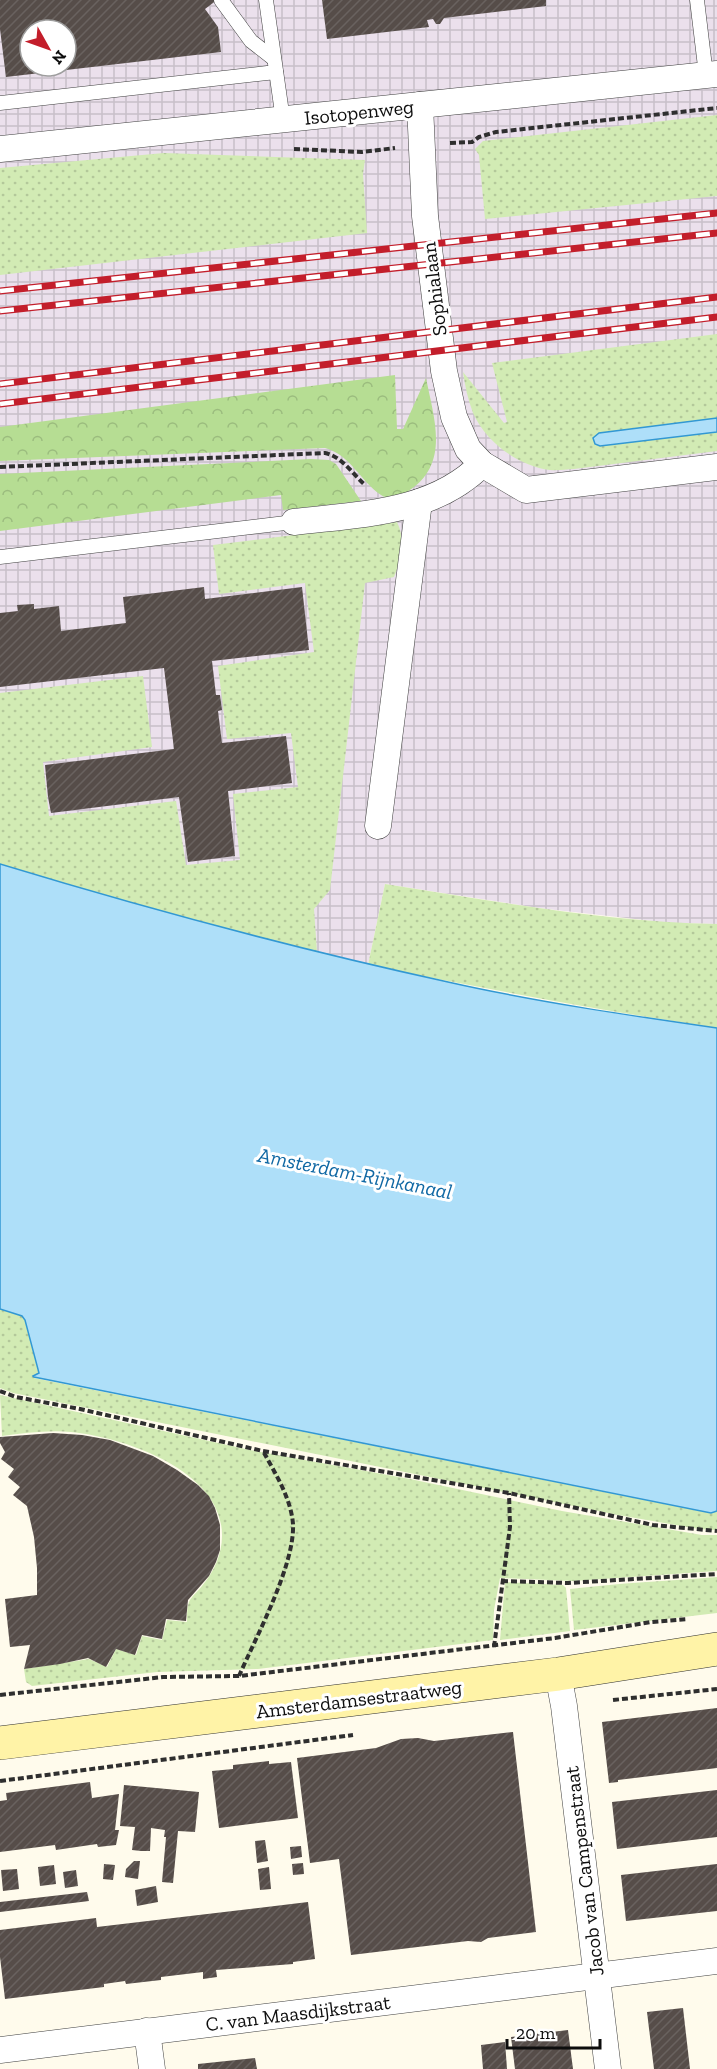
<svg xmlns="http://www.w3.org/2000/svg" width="717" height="2069" font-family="'Zilla Slab',serif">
<defs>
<pattern id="industrial-grid" width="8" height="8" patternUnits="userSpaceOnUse" patternTransform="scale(1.5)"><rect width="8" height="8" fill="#ebe0ec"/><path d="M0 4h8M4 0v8" fill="none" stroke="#c8bfc9"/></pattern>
<pattern id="grass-dots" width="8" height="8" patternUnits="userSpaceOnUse" patternTransform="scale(1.5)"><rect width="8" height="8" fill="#d2ebb4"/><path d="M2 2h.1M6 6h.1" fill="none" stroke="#b3c89a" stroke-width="1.8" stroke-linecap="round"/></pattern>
<pattern id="forest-crowns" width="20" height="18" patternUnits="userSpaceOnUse" patternTransform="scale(1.5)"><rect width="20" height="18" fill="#b6dd93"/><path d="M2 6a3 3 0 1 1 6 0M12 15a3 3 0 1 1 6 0" fill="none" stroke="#9bbc7e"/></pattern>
<pattern id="building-hatch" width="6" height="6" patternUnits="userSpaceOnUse" patternTransform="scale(1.5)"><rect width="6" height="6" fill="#564d49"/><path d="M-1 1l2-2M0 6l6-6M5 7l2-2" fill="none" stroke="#69625f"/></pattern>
</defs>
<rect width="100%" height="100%" fill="#fffbec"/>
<path fill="url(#industrial-grid)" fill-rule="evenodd" d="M0,0H717V924L670,923L538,908L385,884L368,965L243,934L0,864ZM30,30H66V66H30Z"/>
<g fill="url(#grass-dots)">
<path d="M717,115V196L485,219L479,155L475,149L483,141Z"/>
<path d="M164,153L365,160L363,174L367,233L0,275V168Z"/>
<path d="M717,334V451L574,469C566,469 557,471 550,470C518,466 486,442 473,413C468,400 465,386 463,372L504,423L507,422L492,363Z"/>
<path d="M397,522C406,540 401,560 394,577L365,583L330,890L314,909L317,952C210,927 105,896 0,864V693L143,676L152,747L43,762L49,816L176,801L186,865L240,860L233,794L298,787L291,733L227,739L218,666L314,652L305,583L219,594L213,545Z"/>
<path d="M385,884C495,901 605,922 717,924V1028C600,1010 484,989 368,965Z"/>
<path d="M0,1309L22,1316L25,1320L39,1374L34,1378L711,1513L717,1511V1530L699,1529L618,1515L13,1393L0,1388Z"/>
<path d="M0,1395L250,1450L410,1479L562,1511L702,1535H717V1571L573,1581L500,1578L494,1610L493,1640L258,1669L157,1672L32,1686L26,1682L24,1669L89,1659L107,1667L116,1649L136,1655L142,1636L162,1640L167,1620L187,1622C187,1615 187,1605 190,1600C193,1595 199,1590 202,1586C214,1572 222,1554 222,1536C223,1471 124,1437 71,1432C49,1430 24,1433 2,1436Z"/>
<path d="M717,1577V1613L574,1630L570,1589C619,1583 668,1581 717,1577Z"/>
<path d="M505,1582L563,1585L566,1588L570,1631L500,1640Z"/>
</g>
<g fill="url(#forest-crowns)">
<path d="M395,375L397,429H403L426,378C434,419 451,465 407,492C399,497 390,501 381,495C360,481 351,455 325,448L0,461V427Z"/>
<path d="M311,459L329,460L336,464L361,501L283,510L281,495L0,531V474Z"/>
</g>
<g fill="#aedff9" stroke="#3298d3" stroke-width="1.5">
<path d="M717,418V432L600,446L595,444L593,438L599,433Z"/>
<path d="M0,864C148,909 297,949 448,982C537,1002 627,1015 717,1028V1511L711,1513L34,1377L33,1376L39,1373L25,1320L22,1316L0,1309Z"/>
</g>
<g fill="url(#building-hatch)" fill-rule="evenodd">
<path d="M0,0H217L205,9L218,27L221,52L6,77L0,29ZM30,30H66V66H30Z"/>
<path d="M322,0H546V6L444,18L440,24H436L433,19L427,20L429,27L327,39Z"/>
<path d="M204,587L205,599L302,587L309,650L212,661L216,695H220L222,710L218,711L222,743L286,736L292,783L228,791L235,856L188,862L179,797L51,813L48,797L45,765L174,749L164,668L0,687V613L18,611L17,605L34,604V609L59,606L61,631L126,623L123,597Z"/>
<path d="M53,1433L82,1435L110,1440L153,1456L177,1470L198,1485L209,1496L215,1508L220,1525V1550L216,1562L209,1576L188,1600L186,1621L166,1619L162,1639L142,1635L135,1655L116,1649L106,1667L88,1658L60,1664L24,1669L30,1645L10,1647L5,1599L37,1595V1568L34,1537L27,1506L13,1495L20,1487L8,1477L14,1469L1,1459L5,1452L0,1443V1437Z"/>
<path d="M717,1708V1768L618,1780V1782L609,1783L602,1722Z"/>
<path d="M513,1732L536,1932L488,1938L481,1942L468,1941L351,1955L339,1859L310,1863L297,1758L376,1748L401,1739L418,1738L434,1741Z"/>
<path d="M269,1761V1764L291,1762L298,1818L219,1828L212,1771L233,1769V1765Z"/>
<path d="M90,1782L92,1798L119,1794L115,1830H119L116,1845L98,1847L97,1844L56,1850L55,1845L0,1852V1801L7,1800L6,1793Z"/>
<path d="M124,1785L199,1792L195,1832L178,1831L173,1883L162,1882L166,1837H164L165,1830L151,1828L150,1851H141L132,1850L135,1827L120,1826Z"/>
<path d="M717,1790V1837L617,1849L612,1802Z"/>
<path d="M265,1840L268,1861L257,1863L255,1841Z"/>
<path d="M301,1846L302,1857L291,1859L290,1847Z"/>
<path d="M134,1861H140L138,1879L125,1877L126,1869Z"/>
<path d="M303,1863L304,1874L293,1875L292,1864Z"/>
<path d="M104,1864L115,1865L113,1880L103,1879Z"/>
<path d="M717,1864V1911L626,1921L621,1875Z"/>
<path d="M54,1865L56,1884L40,1886L38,1867Z"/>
<path d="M269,1867L271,1889L260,1890L258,1869Z"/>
<path d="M17,1869L19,1889L3,1891L1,1870Z"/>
<path d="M76,1870L78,1886L65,1888L63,1872Z"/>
<path d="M156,1886L158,1902L137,1906L135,1890Z"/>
<path d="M87,1892L89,1901L0,1912V1902Z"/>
<path d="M308,1902L315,1959L293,1962V1964L216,1970L217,1977L203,1979V1972L161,1977V1980L126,1984L125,1981L104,1984V1987L5,1999L0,1957V1930L96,1918L97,1927Z"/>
<path d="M683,2008L690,2069H654L647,2012Z"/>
<path d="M568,2030L573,2069H515L511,2037Z"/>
<path d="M505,2042L507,2069H483L481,2045Z"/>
<path d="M255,2058L257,2069H198V2064Z"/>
</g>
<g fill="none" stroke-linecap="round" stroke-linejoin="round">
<defs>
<g id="lane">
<path d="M221,0L251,41L274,59"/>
<path d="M266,0L283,120"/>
<path d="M697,0L706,75"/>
<path d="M0,103L276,72"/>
<path d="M0,557L294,522"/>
</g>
<g id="street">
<path d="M420,105L425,216L444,371L454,417L468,449L482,464L526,490L717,467"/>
<path d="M0,149L717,74"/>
<path d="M294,522C359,514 433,514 482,464"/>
<path d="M378,826L419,502"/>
<path d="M558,1674L564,1706L608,2069"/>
<path d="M147,2031L152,2069"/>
<path d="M0,2050L717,1961"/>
</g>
<path id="secondary" d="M0,1743L558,1674L717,1649"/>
</defs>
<use href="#lane" stroke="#404040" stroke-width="15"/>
<use href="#street" stroke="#404040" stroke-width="27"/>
<use href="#secondary" stroke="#2f2f2f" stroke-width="34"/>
<g stroke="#2f2f2f" stroke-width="4" stroke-dasharray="6 3" stroke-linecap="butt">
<path d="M450,143L472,142L479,137L496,132L717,108"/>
<path d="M294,149L362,152L395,148"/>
<path d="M0,467L325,453C341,456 353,474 365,485"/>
<path d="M0,1391L16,1397L80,1409L263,1451L509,1493L653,1525L717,1531"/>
<path d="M502,1581L568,1583L717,1574"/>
<path d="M494,1647L510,1527L509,1493"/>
<path d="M239,1676C256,1637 295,1565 293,1524C291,1498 275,1473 263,1451"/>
<path d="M0,1695L163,1677L239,1676L555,1638L651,1622L688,1619"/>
<path d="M613,1700L717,1689"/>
<path d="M0,1781L353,1735"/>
</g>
<use href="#lane" stroke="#fff" stroke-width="14"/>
<use href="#street" stroke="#fff" stroke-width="26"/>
<use href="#secondary" stroke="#fff3a7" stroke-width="33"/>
<defs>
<g id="rail">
<path d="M0,291L717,213"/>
<path d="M0,311L717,233"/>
<path d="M0,384L717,297"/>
<path d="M0,404L717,317"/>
</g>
</defs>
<use href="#rail" stroke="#c31e2b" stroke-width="7"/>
<use href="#rail" stroke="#fff" stroke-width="4.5" stroke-dasharray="14" stroke-linecap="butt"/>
</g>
<g text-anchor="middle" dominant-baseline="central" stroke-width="6" stroke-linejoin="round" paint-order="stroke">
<g font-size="20" fill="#0d0d0d" stroke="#fff">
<text transform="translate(359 112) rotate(-6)">Isotopenweg</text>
<text transform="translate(434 289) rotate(-97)">Sophialaan</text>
<text transform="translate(359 1699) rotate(-7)">Amsterdamsestraatweg</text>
<text transform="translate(584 1871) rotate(-97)">Jacob van Campenstraat</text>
<text transform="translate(298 2013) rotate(-7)">C. van Maasdijkstraat</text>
</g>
<g font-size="21" font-style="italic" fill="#1068a4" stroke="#fff">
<text transform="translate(355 1173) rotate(11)">Amsterdam-Rijnkanaal</text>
</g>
</g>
<g transform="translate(48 48) rotate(130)"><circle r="28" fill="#ffffff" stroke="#9e9e9e" stroke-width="1.5"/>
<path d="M0-4.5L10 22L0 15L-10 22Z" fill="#c31e2b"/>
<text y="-9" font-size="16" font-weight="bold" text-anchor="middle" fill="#0d0d0d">N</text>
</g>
<path d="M507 2039v9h93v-9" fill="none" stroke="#0d0d0d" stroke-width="3"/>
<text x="516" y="2039" font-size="18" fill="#0d0d0d" stroke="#ffffff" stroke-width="4.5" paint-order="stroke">20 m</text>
</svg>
